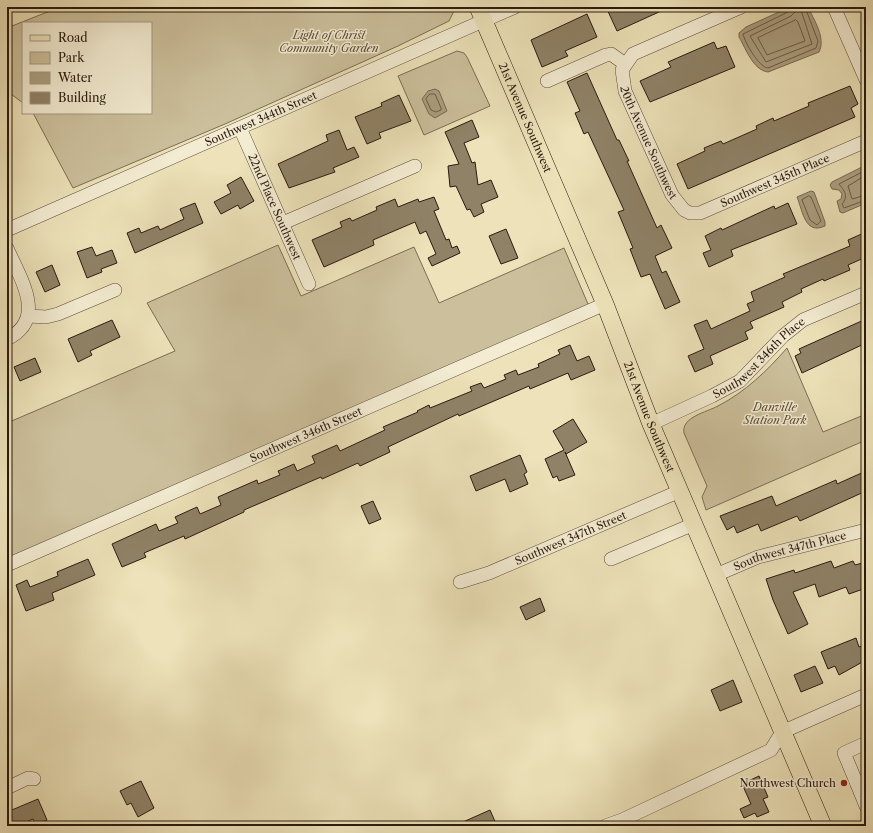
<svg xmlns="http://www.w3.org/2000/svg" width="873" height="833" font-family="'Libre Caslon Text',serif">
<rect width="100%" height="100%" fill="#ede2b9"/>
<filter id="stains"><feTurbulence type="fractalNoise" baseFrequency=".005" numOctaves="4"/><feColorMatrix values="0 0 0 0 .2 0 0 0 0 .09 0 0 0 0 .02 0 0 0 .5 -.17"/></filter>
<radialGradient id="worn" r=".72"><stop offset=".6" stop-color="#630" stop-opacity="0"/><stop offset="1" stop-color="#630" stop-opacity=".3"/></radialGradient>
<g fill="#ccc09c" stroke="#7b6d56">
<path d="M60,7H456L449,21L398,46L225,124L73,188L33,113H151V23H23V103L7,91V28Z"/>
<path d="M457,51L464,53L467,57L490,106L424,135L398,76Z"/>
<path d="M278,245L301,296L414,247L439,303L564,248L591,311L7,565V423L175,351L147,303Z"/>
<path d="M787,348L823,432L866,414V440L706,510L702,497L707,486L684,433C681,417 707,412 718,406C745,392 767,371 787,348Z"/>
</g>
<g fill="#ab9e7f" stroke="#776952">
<path d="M790,7H808C814,20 826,38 819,52L768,72C753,70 746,49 739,37V33L746,27Z"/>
<path d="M435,89L439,91L447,111L435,118L429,114L422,99L428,91Z"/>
<path d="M866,165V203L843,213L840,212L837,201L841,199L842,194L839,190L832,189L830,185L832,182Z"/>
<path d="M811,191L814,192L825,222V226C805,235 803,212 797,197Z"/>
</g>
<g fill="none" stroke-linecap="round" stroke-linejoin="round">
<g stroke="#6a5c47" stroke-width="1">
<path d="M790,7L788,12L743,34C745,43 759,67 768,68L816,48L818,41L805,7"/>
<path d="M795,7V12L791,16L750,36L766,62L812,44L800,7"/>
<path d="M796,20L798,22L805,41L767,55L758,38Z"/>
<path d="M430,94H435L441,108V110L436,112L431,110L426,99Z"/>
<path d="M866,170L839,184C844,190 849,196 842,204L844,208L866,200"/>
<path d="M866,175L848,186L852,199L866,195"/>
<path d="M809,196L811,197L821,221L817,225L810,220L802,200Z"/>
</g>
</g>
<g fill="#8f8267" stroke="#2a1a0f">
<path d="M606,7H670L617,31Z"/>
<path d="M587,14L597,37L565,51L568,56L542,67L531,40Z"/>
<path d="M714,42L717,49L726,46L735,67L650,102L640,81L671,67L668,62Z"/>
<path d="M587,73L617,140H619L629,161H627L657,228L661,225L672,248L655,256L662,273L666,271L680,302L665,309L650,274L641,277L630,249L633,248L618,212L624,210L588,132L584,134L575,113L580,111L567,82Z"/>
<path d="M850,86L858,104L851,108L855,117L688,189L677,164L705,151L704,148L721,141L723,144L757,129L756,126L773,118L774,121L809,106L808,103Z"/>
<path d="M399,95L411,121L379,133L381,138L367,144L355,117L382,106L381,103Z"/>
<path d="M472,120L479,137L464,143L472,163L475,162L478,185L491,180L498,197L481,204L484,212L474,217L470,209L467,210L456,186L450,187L448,166L459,164L445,132Z"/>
<path d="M339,130L347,150L354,147L359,157L333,168L335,172L289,188L278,164L328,141L326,135Z"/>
<path d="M241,177L254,201L240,209L238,205L221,214L214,202L231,193L227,185Z"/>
<path d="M434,197L439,209L434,211L446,240L449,239L452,248L457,246L460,253L432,266L428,258L436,254L426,231L420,234L415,222L373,240L374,245L324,267L312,240L342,227L340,222L350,218L352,221L377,210L376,207L395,199L398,207L418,199L419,202Z"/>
<path d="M195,203L203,223L135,253L127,233L139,228L141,233L158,226L160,230L184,219L180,209Z"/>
<path d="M788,203L797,224L731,250L733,256L709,267L703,253L711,250L705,236L721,228L722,230L774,206L775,209Z"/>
<path d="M506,229L518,258L501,264L489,236Z"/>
<path d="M866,232V257L848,265L850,270L824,281L823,279L801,289L802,292L782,302L784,307L750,322L753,328L745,332L748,339L710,356L713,364L695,372L688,356L704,349L694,325L707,320L711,329L750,311L747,304L754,301L751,292L785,277L783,274L850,246L848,240Z"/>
<path d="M92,247L96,256L112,250L117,263L101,269L102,272L87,278L77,252Z"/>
<path d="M52,265L60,285L45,292L36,272Z"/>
<path d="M866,319V343L802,373L795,356L801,353L799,349Z"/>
<path d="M112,320L120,337L90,351L92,355L78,362L68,339Z"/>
<path d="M570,345L577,361L589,356L595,370L571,380L568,373L530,389L529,386L459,416L458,414L388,447L390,452L360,466L358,463L322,479L321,477L244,510V512L185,539L184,536L144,553L146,557L122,567L112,544L156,524L159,531L178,523L175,517L197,507L200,514L221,505L218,497L257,480L258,484L280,475L278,471L294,464L297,471L315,463L312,456L337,445L340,451L385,430L383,427L418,412L417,411L429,405L430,408L472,391L470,387L481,383L484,388L506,379L504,375L516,370L518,375L539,367L538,364L560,354L558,350Z"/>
<path d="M35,358L41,372L20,381L14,367Z"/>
<path d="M573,419L587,442L566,454L565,452L575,475L559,481L557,476L553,478L545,459L564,450L553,431Z"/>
<path d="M520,455L527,472L524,474L528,484L510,492L505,479L476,491L470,476Z"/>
<path d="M866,471V491L800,521L797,516L761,531L758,524L737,533L734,526L727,530L720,516L772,496L776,506L836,480L837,484Z"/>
<path d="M373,501L381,519L369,524L361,506Z"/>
<path d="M88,559L95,575L52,593L54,600L26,611L16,585L27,580L30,587L58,576L57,572Z"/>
<path d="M831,561L834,568L853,561L855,565L866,562V588L849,594L846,587L819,597L815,584L793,592L808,624L788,634L773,600L766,579L794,570L795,573Z"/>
<path d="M540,598L545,611L526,620L520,607Z"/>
<path d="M856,638L859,647L866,644V660L839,675L835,666L828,669L821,652Z"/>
<path d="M815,666L823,683L801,692L794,675Z"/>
<path d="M733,680L742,702L720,711L711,690Z"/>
<path d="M759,776L768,797L763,799L769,812L757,817L755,813L744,818L740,809L751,804L742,784Z"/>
<path d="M141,781L154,808L138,817L131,803L127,805L120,791Z"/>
<path d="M38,799L47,820L36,825L33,819L17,826H7V812Z"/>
<path d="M490,810L497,826H454Z"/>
</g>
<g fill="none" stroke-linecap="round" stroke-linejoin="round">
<defs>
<g id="minor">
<path id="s1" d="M741,7L633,54L622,70L625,91L672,195L684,210L690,213H700L866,141"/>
<path d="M834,7L866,80"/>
<path d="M547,81L606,55L611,54L625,64"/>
<path id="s2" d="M240,128L309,284"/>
<path d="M283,223L415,166"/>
<path id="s3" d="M7,230L515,7"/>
<path d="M7,248C20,278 48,319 7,339"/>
<path d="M29,316L46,317L58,314L115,290"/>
<path id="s4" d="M651,424L712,396L740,381L783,336L803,320L866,293"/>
<path d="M611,559L694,524"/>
<path id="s5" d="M7,565L605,304"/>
<path id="s6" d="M716,575L758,557L866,530"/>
<path id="s7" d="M460,582L489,573L680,491"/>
<path d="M866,780L857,784L866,806"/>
<path d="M857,784L844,753L866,743"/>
<path d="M7,788L28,778L34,779"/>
<path d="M605,826L622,820L771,750L782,732L866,695"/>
</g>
<g id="major">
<path id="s8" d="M478,7L605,304L651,424L823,826"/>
</g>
</defs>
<use href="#minor" stroke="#5b4c3a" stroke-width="14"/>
<use href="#major" stroke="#2a1a0f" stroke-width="18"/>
<use href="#minor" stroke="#f3ecd2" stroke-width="13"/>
<use href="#major" stroke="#ede2b9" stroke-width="17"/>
</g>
<circle fill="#8f2418" stroke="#f3ecd2" stroke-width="1.5" cx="844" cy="783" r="4"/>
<g text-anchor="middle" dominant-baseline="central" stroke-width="3" stroke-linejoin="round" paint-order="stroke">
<g font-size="11" font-style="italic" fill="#5b4c39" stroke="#f3ecd2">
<text x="329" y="35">Light of Christ<tspan x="329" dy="13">Community Garden</tspan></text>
<text x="775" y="407">Danville<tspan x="775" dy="13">Station Park</tspan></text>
</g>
<g font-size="11" fill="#2a1a0f" stroke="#f3ecd2">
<text stroke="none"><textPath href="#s8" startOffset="120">21st Avenue Southwest</textPath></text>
<text stroke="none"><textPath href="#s3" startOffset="277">Southwest 344th Street</textPath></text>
<text stroke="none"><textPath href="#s1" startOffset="215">20th Avenue Southwest</textPath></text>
<text stroke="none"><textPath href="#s1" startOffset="390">Southwest 345th Place</textPath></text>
<text stroke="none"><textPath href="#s2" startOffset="86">22nd Place Southwest</textPath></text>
<text stroke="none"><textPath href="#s4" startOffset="128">Southwest 346th Place</textPath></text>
<text stroke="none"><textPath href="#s8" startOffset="444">21st Avenue Southwest</textPath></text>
<text stroke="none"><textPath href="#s5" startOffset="326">Southwest 346th Street</textPath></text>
<text stroke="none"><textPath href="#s7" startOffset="119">Southwest 347th Street</textPath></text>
<text stroke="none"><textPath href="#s6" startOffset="78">Southwest 347th Place</textPath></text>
</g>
<g font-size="11" fill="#2a1a0f" stroke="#f3ecd2" text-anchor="end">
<text x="836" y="783">Northwest Church</text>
</g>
</g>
<rect width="873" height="833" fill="none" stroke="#ede2b9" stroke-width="24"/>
<rect x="8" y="8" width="857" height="817" fill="none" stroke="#2a1a0f" stroke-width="2"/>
<rect x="12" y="12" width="849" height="809" fill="none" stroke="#2a1a0f"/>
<rect x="22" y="22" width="130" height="92" fill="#f3ecd2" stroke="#a39884"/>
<rect x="30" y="35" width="20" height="6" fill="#ede2b9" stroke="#a39884"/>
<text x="58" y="42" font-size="12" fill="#2a1a0f">Road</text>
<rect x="30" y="52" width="20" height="12" fill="#ccc09c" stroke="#a39884"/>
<text x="58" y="62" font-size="12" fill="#2a1a0f">Park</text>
<rect x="30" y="72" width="20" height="12" fill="#ab9e7f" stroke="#a39884"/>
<text x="58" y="82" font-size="12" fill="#2a1a0f">Water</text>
<rect x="30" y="92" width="20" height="12" fill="#8f8267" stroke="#a39884"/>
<text x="58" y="102" font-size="12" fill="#2a1a0f">Building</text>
<rect width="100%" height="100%" filter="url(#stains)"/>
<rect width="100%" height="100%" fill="url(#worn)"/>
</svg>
